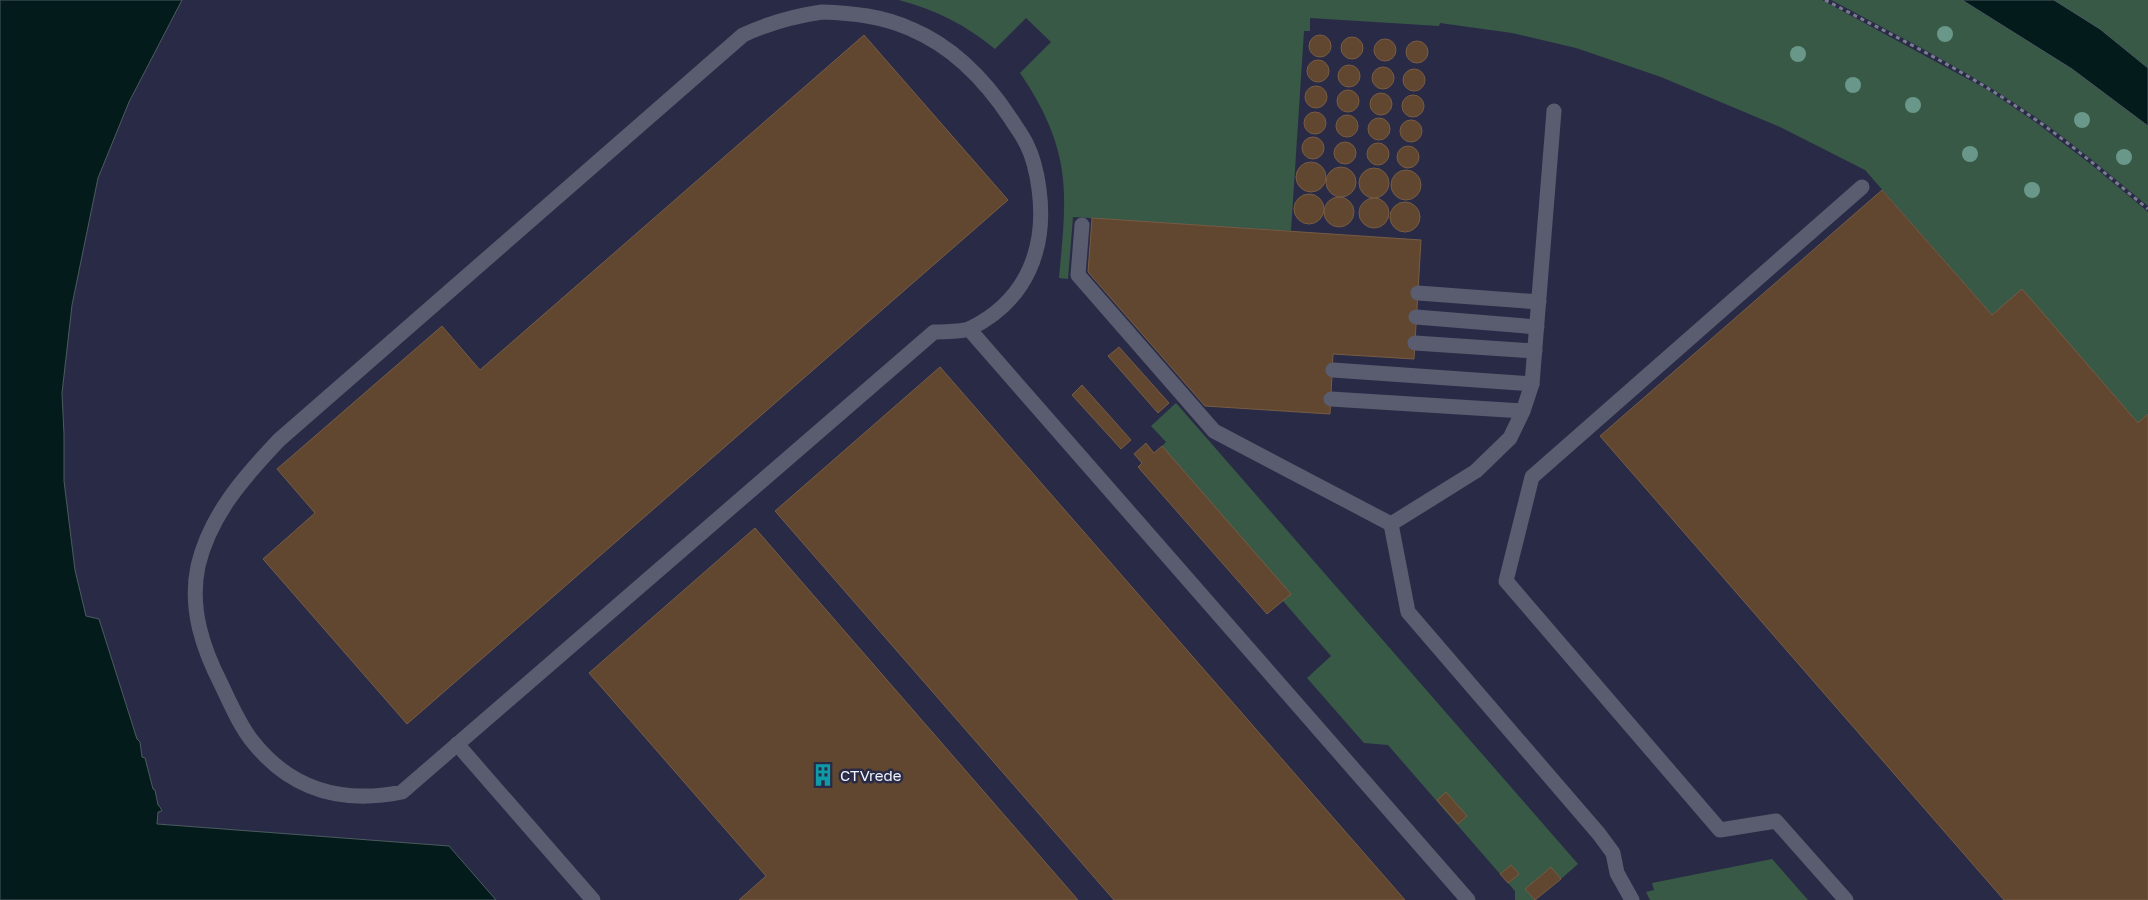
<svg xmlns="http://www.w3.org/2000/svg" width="2148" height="900" font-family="'Golos Text',sans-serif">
<rect width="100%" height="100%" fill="#292b46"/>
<g fill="#385946">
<path d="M899,0H1822L1988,90L2038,124L2093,166L2148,212V414L2138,423L2022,290L1992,315L1865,170L1780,127L1661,77L1576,48L1512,33L1440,23L1439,26L1310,18V31H1304L1291,231L1073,217L1068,279L1059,278C1062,243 1067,206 1062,171C1057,135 1040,102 1020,73L1051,42L1026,18L995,49C966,25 936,10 899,0Z"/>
<path d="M1831,0H1962L2072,69L2148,126V206C2105,171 2063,134 2016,104C1957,65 1893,33 1831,0Z"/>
<path d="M2054,0H2148V68L2100,29Z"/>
<path d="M1176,403L1578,864L1561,879L1551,867L1525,889L1535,900H1515V891L1508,883L1519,874L1511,865L1500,874L1388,745L1364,743L1307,678L1331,656L1283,601L1162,446L1166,442L1151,426Z"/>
<path d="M1772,859L1808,900H1650L1646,892L1654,890L1652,883Z"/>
</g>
<g fill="#041b1c" stroke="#4b5b5f">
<path d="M0,0H182L129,102L98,178L72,305L62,393L64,434V481L75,570L86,616L99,619L137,739L140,742L142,757L145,758L153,789L155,790L158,805L160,807L162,811L158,812L157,824L449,846L496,900H0Z"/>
<path d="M1962,0H2054L2100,29L2148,68V126L2072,69Z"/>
</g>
<g fill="#614730" stroke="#775c45">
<circle cx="1320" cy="46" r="11"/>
<path d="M864,35L1008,200L407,724L263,559L315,513L277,469L442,326L480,370Z"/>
<circle cx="1352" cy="48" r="11"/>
<circle cx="1385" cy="50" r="11"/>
<circle cx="1417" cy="52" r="11"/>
<circle cx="1318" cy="71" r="11"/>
<circle cx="1349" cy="76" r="11"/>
<circle cx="1383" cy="78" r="11"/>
<circle cx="1414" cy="80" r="11"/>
<circle cx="1316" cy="97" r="11"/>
<circle cx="1348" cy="101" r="11"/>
<circle cx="1381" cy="104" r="11"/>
<circle cx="1413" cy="106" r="11"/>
<circle cx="1315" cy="123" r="11"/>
<circle cx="1347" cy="126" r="11"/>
<circle cx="1379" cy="129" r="11"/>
<circle cx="1411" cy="131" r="11"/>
<circle cx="1313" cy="148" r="11"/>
<circle cx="1345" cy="153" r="11"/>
<circle cx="1378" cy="154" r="11"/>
<circle cx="1408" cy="157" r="11"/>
<circle cx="1311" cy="177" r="15"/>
<circle cx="1341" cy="182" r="15"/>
<circle cx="1374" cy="183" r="15"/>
<circle cx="1406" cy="185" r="15"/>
<path d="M1882,190L1992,315L2022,289L2138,423L2148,414V900H2004L1600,436Z"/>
<circle cx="1309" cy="209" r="15"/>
<circle cx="1339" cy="212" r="15"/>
<circle cx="1374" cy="213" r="15"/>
<circle cx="1405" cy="217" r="15"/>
<path d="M1092,218L1421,240L1414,359L1333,354L1330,414L1205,406L1088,272Z"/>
<path d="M1119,347L1169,403L1158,413L1108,356Z"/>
<path d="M940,367L1405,900H1114L775,511Z"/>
<path d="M1082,385L1131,440L1121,449L1072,395Z"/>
<path d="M1146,443L1154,453L1162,446L1291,594L1267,614L1138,467L1142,463L1134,454Z"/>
<path d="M755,528L1078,900H739L766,876L589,673Z"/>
<path d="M1446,792L1467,816L1458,824L1437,800Z"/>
<path d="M1511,865L1519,874L1508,883L1500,874Z"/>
<path d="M1551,867L1561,879L1535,900L1525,889Z"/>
</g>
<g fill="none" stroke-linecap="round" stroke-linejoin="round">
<path stroke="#7a7b90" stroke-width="3" stroke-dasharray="4 4" stroke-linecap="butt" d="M1825,0C1892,35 1960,68 2023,111C2067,140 2107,175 2148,209"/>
<g stroke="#5a5c70" stroke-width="15">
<path d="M822,12C853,13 882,16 911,29C954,47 986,81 1011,119C1016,127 1023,136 1027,145C1034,159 1037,174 1039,189C1047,248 1027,300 971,328C961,333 945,331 934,332L402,792C343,804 292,791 253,742C240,726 231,705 222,686C203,649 189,609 198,566C210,515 244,477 279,440L743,35C769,23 794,16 822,12Z"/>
<path d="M1554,111L1532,384L1523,411L1510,438L1476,471L1391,524L1408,612L1599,834L1613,853L1617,873L1632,900"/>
<path d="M1082,225L1078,275L1214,431L1391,524"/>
<path d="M1418,293L1539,302"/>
<path d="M1416,317L1537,327"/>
<path d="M969,329L1468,900"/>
<path d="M1415,343L1535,351"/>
<path d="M1333,370L1532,384"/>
<path d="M1331,399L1523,411"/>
<path d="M457,744L593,900"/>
<path d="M1846,900L1776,821L1720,830L1506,581L1532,477L1862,187"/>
</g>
</g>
<g fill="#69978a">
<circle cx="1945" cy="34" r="8"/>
<circle cx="1798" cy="54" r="8"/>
<circle cx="1853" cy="85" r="8"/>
<circle cx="1913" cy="105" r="8"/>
<circle cx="2082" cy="120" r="8"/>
<circle cx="1970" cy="154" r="8"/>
<circle cx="2124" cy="157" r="8"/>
<circle cx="2032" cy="190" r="8"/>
</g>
<defs>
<symbol id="building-bare" viewBox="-9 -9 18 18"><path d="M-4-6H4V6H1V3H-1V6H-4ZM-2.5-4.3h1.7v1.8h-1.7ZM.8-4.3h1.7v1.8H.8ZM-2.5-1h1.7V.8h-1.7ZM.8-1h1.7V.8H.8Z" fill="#0f9aa8" stroke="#292b46" stroke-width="2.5" paint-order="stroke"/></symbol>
</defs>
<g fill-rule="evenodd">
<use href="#building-bare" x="807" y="759" width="32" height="32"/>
</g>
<g text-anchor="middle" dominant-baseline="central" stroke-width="5" stroke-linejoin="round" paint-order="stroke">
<g font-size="15" fill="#f0f1fc" stroke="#292b46" text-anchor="start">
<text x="840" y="775">CTVrede</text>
</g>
</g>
</svg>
